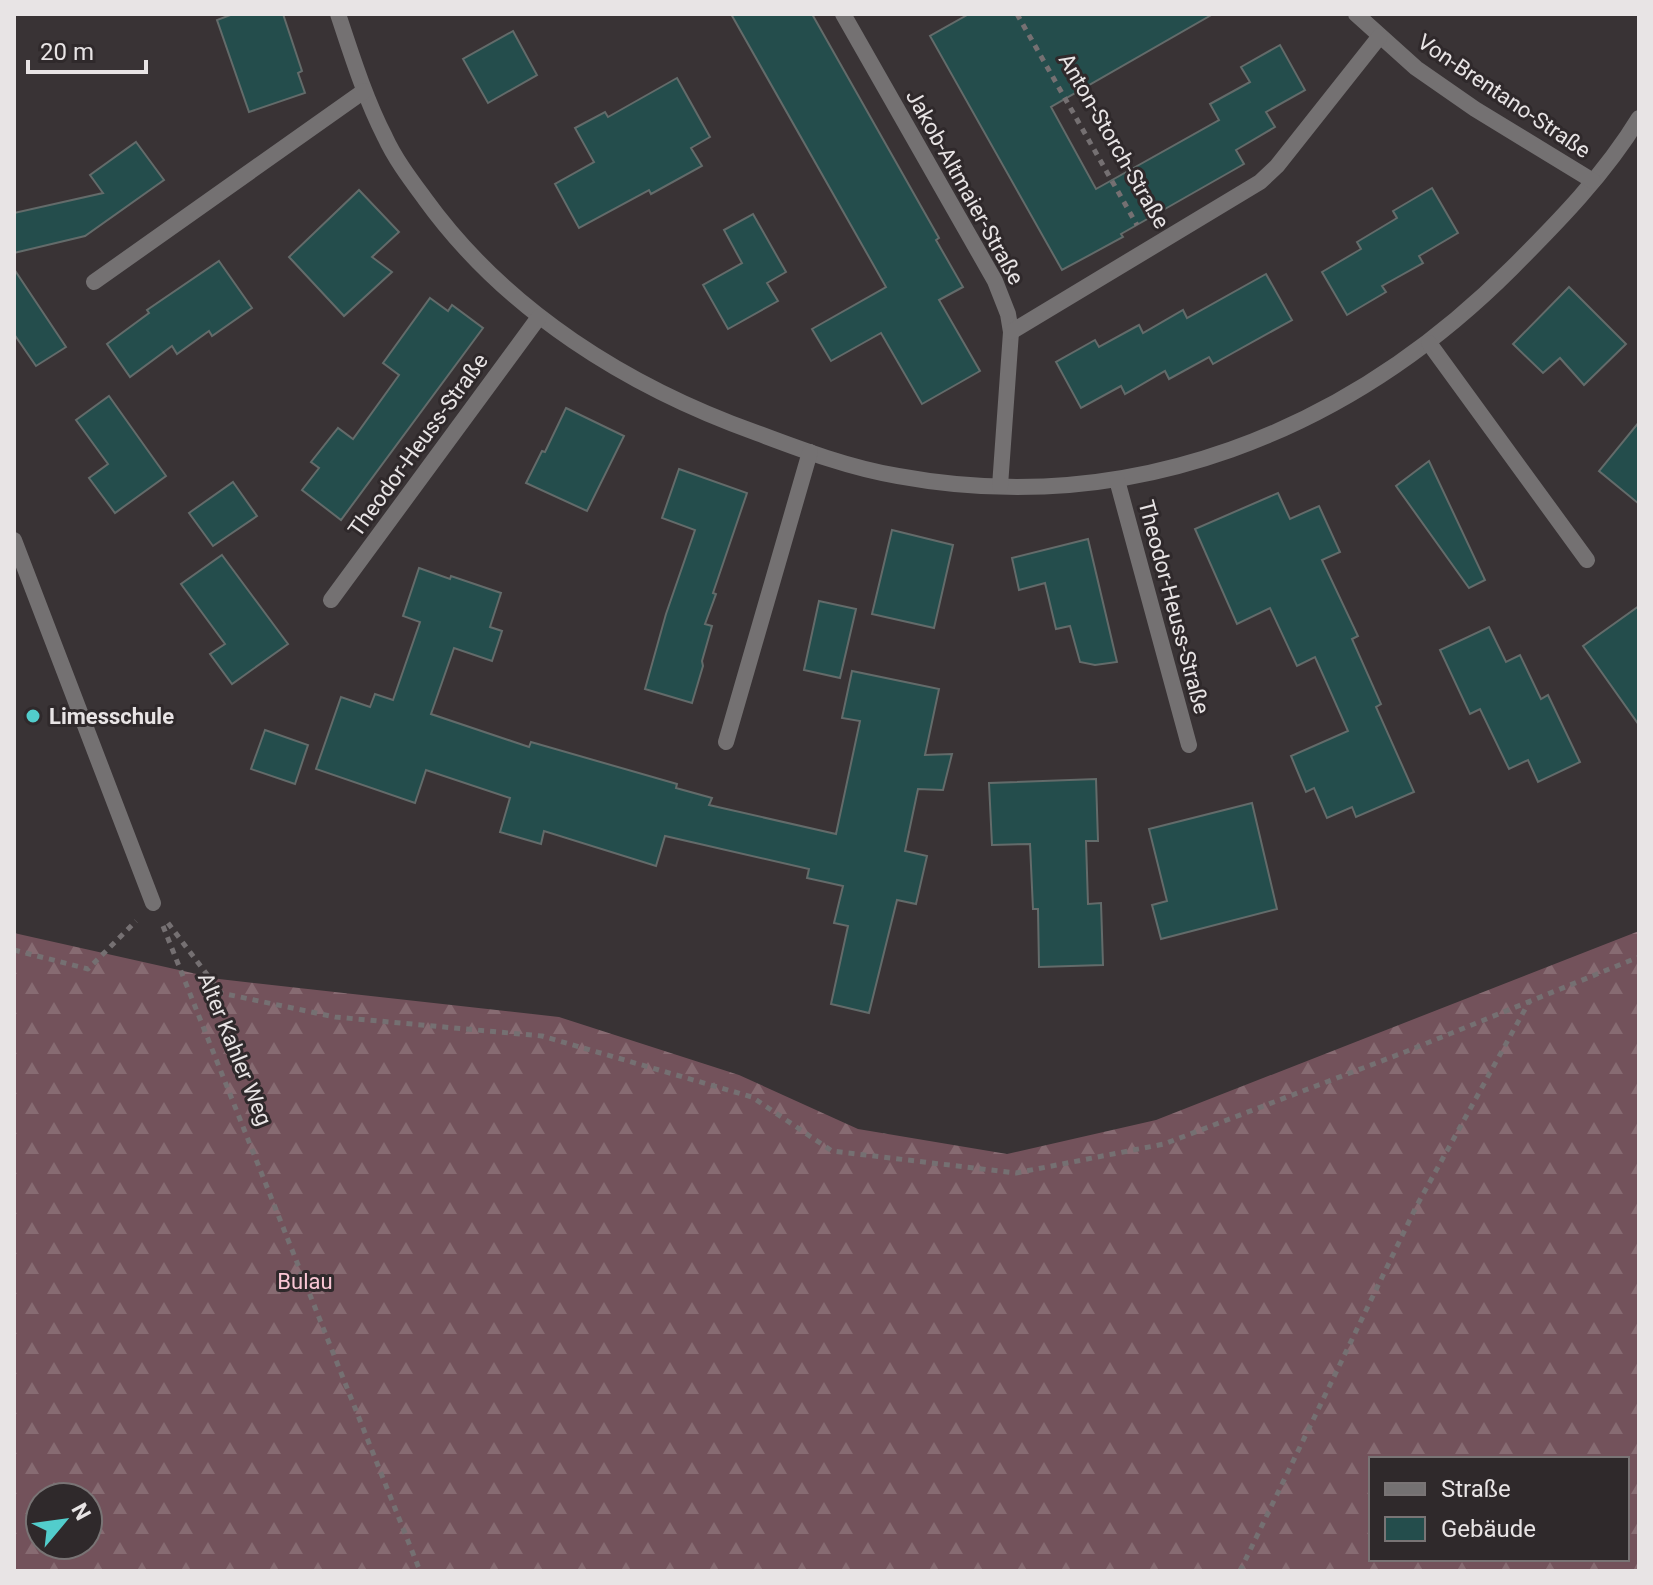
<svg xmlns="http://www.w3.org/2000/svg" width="1653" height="1585" font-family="Roboto,sans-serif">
<defs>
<pattern id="forest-firs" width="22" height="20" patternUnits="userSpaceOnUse" patternTransform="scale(2)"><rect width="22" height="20" fill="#73525b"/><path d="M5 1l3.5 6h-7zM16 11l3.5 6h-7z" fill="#876b72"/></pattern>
</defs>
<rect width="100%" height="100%" fill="#393335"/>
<path fill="url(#forest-firs)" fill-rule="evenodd" d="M1639,931V1571H14V933L219,979L559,1017L739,1075L858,1129L1007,1154L1156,1120ZM1371,1459H1627V1559H1371ZM40,1497H88V1545H40Z"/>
<g fill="#244d4c" stroke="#636b6a" stroke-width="2">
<path d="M233,14H283L302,71L298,73L305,93L249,112L217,20Z"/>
<path d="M731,14H812L939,238L936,240L963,287L939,300L980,371L922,404L881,333L831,361L812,329L886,287Z"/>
<path d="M969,14H1213L1051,107L1096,189L1219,120L1210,104L1250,82L1241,67L1280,45L1305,90L1266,112L1275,127L1236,150L1244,164L1121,234L1123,237L1062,270L930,36Z"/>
<path d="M513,31L537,75L488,103L463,59Z"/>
<path d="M677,78L710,137L691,148L702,166L651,194L649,190L579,228L555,184L594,162L575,128L605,112L608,117Z"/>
<path d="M136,142L164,180L85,236L14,253V213L103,193L90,175Z"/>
<path d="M1432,188L1458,233L1419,256L1423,263L1382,286L1386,292L1347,315L1322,272L1361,249L1357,242L1397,218L1393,211Z"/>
<path d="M359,190L399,232L372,257L392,272L344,316L289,257Z"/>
<path d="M753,214L786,272L767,283L778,301L728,329L703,285L742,263L724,230Z"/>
<path d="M219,261L252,308L212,336L209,331L177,354L172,346L130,377L107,344L149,313L147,310Z"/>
<path d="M14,269L66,347L36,366L14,334Z"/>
<path d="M1266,274L1292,320L1213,364L1209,357L1169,379L1165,371L1125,394L1121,386L1081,408L1056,362L1095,340L1099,347L1139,325L1143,333L1183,310L1187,318Z"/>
<path d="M1569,287L1626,344L1584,385L1560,358L1543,373L1513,344Z"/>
<path d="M430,298L448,311L452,305L483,328L341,520L302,490L319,468L311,462L338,428L353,439L399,375L383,363Z"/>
<path d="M109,396L166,476L115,513L89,478L108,464L76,420Z"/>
<path d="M566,408L624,436L587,511L526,483L542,451L545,452Z"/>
<path d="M1639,422V504L1599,471Z"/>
<path d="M1429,461L1485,580L1469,588L1396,486Z"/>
<path d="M679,469L747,493L713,593L716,594L705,624L712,626L702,661L703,666L692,703L645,689L666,614L695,530L662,518Z"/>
<path d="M233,482L257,516L213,546L189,513Z"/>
<path d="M1278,493L1290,519L1319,506L1340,552L1322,560L1358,636L1352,639L1381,704L1376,707L1414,792L1356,817L1352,807L1327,818L1314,788L1306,792L1291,756L1348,731L1315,657L1297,666L1270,608L1237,624L1195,529Z"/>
<path d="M892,530L953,545L934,628L872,614Z"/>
<path d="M1088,539L1117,662L1095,665L1080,662L1070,626L1056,629L1045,583L1019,590L1012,558Z"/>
<path d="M222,555L288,644L232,684L210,654L225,644L181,584Z"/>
<path d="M419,568L450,579L451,576L501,593L490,627L502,631L492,661L454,648L431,714L529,747L531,742L677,784L676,788L712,798L709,805L836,834L860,721L842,718L852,671L939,689L925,755L952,754L943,790L918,789L905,851L927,856L916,904L897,900L869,1013L831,1004L848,926L834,923L843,886L807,878L809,869L665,836L656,866L544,831L541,844L500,832L510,798L426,770L415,803L316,769L341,697L370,707L375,694L393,700L420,622L403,616Z"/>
<path d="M819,601L856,609L840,678L804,670Z"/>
<path d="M1639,606V725L1583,646Z"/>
<path d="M1489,627L1506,662L1520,655L1541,699L1548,695L1580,762L1538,782L1528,760L1509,769L1480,709L1470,714L1440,650Z"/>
<path d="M265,730L308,745L295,784L251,769Z"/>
<path d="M1096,779L1098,841H1086L1088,904L1101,903L1103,965L1039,967L1038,909H1033L1030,844L992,845L989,783Z"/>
<path d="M1252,803L1277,909L1161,939L1152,905L1167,901L1149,829Z"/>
</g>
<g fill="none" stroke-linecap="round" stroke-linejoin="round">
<g stroke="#757072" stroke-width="5" stroke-dasharray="6 6" stroke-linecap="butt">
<path d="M1017,14L1137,225"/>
<path d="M168,923L221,993L335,1017L542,1036L752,1097L832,1151L1016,1173L1164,1144L1405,1052L1639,957"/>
<path d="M163,926L420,1571"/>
<path d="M14,950L88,969L136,921"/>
<path d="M1240,1571L1416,1207L1529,1002"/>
</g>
<g stroke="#747172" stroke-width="16">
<path d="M338,14C352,56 365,98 385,137C395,159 411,180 425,199C506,311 628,387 757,433C802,450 850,468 898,476C1131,519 1348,432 1512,268C1558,222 1605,174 1639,118"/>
<path d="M843,14L995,281L1008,314L1011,332L1000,486"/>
<path d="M1356,14L1416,68L1475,109L1593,181"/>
<path d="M94,282L364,91"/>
<path d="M1011,332L1260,182L1277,166L1380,36"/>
<path d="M1429,343L1587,560"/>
<path d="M1117,480L1189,745"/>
<path d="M14,540L153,903"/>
<path d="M331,600L539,317"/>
<path d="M726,742L810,452"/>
</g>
</g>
<circle fill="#52cdcc" stroke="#2f292b" stroke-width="3" cx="33" cy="716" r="8"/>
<g text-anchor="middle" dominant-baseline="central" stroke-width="6" stroke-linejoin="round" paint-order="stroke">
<g font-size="22" fill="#e8e4e5" stroke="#2f292b">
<text transform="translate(1504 96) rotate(34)">Von-Brentano-Straße</text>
<text transform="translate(1114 141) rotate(60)">Anton-Storch-Straße</text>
<text transform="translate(965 187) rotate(61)">Jakob-Altmaier-Straße</text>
<text transform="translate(418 445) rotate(-54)">Theodor-Heuss-Straße</text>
<text transform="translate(1174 607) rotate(75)">Theodor-Heuss-Straße</text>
<text transform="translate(235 1049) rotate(68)">Alter Kahler Weg</text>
</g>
<g font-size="22" font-weight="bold" fill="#e8e4e5" stroke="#2f292b" text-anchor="start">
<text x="49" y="716">Limesschule</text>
</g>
<g font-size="22" fill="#f9c6d4" stroke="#2f292b">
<text x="305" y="1281">Bulau</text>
</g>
</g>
<rect width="1653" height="1585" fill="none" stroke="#e8e4e5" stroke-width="32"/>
<rect x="1369" y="1457" width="260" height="104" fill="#2f292b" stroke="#797475" stroke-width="2"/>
<rect x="1385" y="1483" width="40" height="12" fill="#747172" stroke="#797475" stroke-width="2"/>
<text x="1441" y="1497" font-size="24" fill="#e8e4e5">Straße</text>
<rect x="1385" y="1517" width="40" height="24" fill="#244d4c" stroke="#797475" stroke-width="2"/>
<text x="1441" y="1537" font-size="24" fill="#e8e4e5">Gebäude</text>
<g transform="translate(64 1521) rotate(61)"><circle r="38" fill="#2f292b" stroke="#797475" stroke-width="2"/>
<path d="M0-6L14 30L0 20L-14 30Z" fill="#52cdcc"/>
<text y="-12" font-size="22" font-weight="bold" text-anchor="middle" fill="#e8e4e5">N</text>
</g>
<path d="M28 60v12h118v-12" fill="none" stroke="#e8e4e5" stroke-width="4"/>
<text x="40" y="60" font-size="24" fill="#e8e4e5" stroke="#2f292b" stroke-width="6" paint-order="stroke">20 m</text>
</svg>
